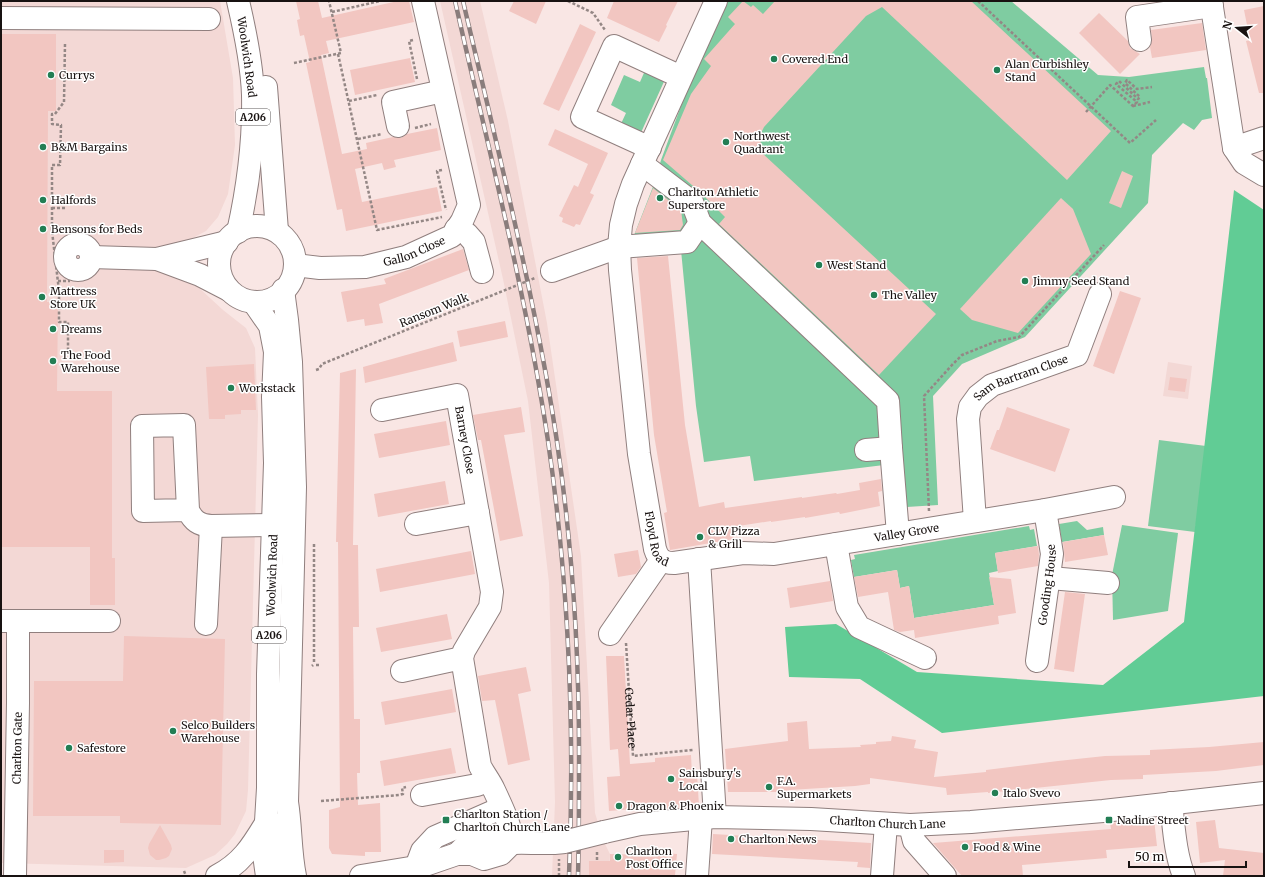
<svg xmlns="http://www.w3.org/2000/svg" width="1265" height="877" font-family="Merriweather,serif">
<rect width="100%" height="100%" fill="#f9e6e4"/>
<g fill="#f3d8d5">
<path d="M1,1H220L233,78L235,145L228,194L218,217L206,231L187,241L185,275L223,310L246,328L255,348L258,415L248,790L246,811L235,834L227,844L215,855L186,868L1,863Z"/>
<path d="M440,1H480L508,121L547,323L581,556L595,813L604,842L610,854L609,876H552L555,802L549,583L528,401L503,279Z"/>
<path d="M1168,362L1192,366L1188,399L1163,396Z"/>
</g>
<g fill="#7fcca1">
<path d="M728,1H1011L1098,75L1129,77L1204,67L1206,78H1207L1212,118L1202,120L1194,130L1183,123L1152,155L1148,203L1025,337L962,364L933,396L938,505L891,508L884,465L754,481L750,456L704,462L696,406L681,250L633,238L654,184L661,160L694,71Z"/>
<path d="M647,66L667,75L639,137L619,128L626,113L611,105L624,75L640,82Z"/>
<path d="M1159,440L1206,446L1195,532L1148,526Z"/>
<path d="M1077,521L1087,530L1103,527L1104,535L1062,542L1059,524Z"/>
<path d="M1122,525L1178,533L1168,611L1113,620L1112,575Z"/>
<path d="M1029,526L1030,530L1034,529L1037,546L995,553L998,571L989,573L994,605L914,618L909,586L900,588L897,570L854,577L851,560L855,559L854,555Z"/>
</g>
<path fill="#61cc95" d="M1234,190L1264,210V696L942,733L860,679L789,677L785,627L836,624L917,672L1103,685L1184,622Z"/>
<g fill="#f2c6c1">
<path d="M296,1H318L322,18L398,1H409L414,22L326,41L329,53L321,55L342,154L367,149L366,143L393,137L401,138L407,134L437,128L441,150L394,160L396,167L384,170L382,163L355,169L362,202L437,187L442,211L346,231L342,209L337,210L306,63L310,62L304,35L300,36L297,20L300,19Z"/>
<path d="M514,1H546L536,24L509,11Z"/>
<path d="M614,1H678L666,25L667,26L659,42L607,18Z"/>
<path d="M743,1L751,7L753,5L763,14L775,1H971L1111,131L1067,180L882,7L866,16L764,127L760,135V139L761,144L765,149L762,153L936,314L879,375L719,224L725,217L700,192L663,160L691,94L711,66L704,59L735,24L728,17Z"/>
<path d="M1264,6V93H1259L1246,41L1250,40L1244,10Z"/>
<path d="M1099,13L1128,41L1130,48L1140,54L1120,74L1079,33Z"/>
<path d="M1202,23L1206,50L1152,58L1150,47L1152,39L1151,30Z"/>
<path d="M580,24L596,32L559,111L543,104Z"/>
<path d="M1,34H56V111H48L47,302H58L57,391H112V558H115V605H90V547H1Z"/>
<path d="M410,58L415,82L355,95L350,70Z"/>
<path d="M555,129L608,153L590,193L594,195L580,225L576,224L574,227L562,222L563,218L559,216L574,185L578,187L588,164L548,145Z"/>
<path d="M1122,171L1133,176L1121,208L1109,203Z"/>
<path d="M653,188L681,210L683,225L680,230L635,233Z"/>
<path d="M1061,198L1073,209L1091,254L1018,333L972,320L960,309Z"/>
<path d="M463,249L469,270L379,304L383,323L365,326L364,319L347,322L341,292L386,284L384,279Z"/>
<path d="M668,256L685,425L699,507L724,502L725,508L802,497V498L836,493L837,494L860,490L859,483L881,479L882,491L878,492L880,506L840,514L839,512L805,518V517L771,522V521L732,527L734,539L670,550L664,513L667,512L654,435L637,258Z"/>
<path d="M1120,291L1141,298L1114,374L1093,366Z"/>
<path d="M505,321L508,337L460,347L457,331Z"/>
<path d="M453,342L457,361L365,383L363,367Z"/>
<path d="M254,364L256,410H241V414L225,415V419H209L206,367Z"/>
<path d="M356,369L353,545H358L359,627H353L354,719H360V773H357L358,805L380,803L381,852H365V856L332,854L329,848V810L340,807L338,542H336L340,373Z"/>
<path d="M1170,377L1187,379L1185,392L1168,390Z"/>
<path d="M521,407L525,432L504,435L523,536L500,541L481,440H478L473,415Z"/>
<path d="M1007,407L1070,429L1055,472L990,449L997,430H999Z"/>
<path d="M446,421L450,445L379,458L374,434Z"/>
<path d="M445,481L449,504L378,517L374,494Z"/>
<path d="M1104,535L1108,555L1065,562L1063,542Z"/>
<path d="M1038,546L1039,555L1038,566L998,573L995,553Z"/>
<path d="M638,550L641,567L636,574L618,577L614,554Z"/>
<path d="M471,551L475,574L380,592L376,569Z"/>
<path d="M897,570L900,588L909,586L914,618L994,605L989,577L1011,579L1016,613L998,616L999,624L915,638L914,630L900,632L894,630L888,592L858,597L854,577Z"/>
<path d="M830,581L833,601L790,608L787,588Z"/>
<path d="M1065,592L1085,594L1074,672L1054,669Z"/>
<path d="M447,614L452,639L381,652L376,628Z"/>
<path d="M124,636L225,639L221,825L120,823V816H33L34,681H123Z"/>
<path d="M606,656H624L630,764L655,762V758L691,755L692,774H697L699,806L648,810L647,808L609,811L607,777L620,776L618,749L610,750Z"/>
<path d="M526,667L531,691L518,694L530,760L508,765L495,700L482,701L478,676Z"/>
<path d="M452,689L456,712L385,725L381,702Z"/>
<path d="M807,721L809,749L861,747L860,745L876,744V742L891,741L892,736L916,740L914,748L938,752L934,777L986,772V770L1058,761L1105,756L1150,755V750L1209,747L1264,742V765L1216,771L1143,775V779L1111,780L988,793V792L947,795L946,788L870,778V784L855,786L789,790V792H728L725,749L788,741L787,723Z"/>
<path d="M451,748L456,773L384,786L380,761Z"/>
<path d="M1154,819L1157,846L1106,850L1107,858L1022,865L1023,876H962L933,843L1111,829L1110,823Z"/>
<path d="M1215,820L1219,848L1264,853V876H1223L1225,860L1200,863L1196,822Z"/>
<path d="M160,825L171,845L172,849L169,856L166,858L159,860H156L150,855L148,848L149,844Z"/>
<path d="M713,834L871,843L870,868L857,867L858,862L712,854Z"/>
<path d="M104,850H124V862L104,863Z"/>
<path d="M646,852L677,854L675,875H670V876H589V861H610V854L645,855Z"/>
</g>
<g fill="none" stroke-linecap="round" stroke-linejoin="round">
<defs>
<g id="minor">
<path id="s2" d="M716,1L633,184L626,204L621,225L619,247L620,270L639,454L655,549C658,559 663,563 674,563L743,553L774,554L1045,510L1114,497"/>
<path d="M1211,1L1234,148L1264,138"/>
<path d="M1,18L209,19"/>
<path d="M1140,40L1137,17L1212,6"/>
<path d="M398,126L393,102L443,91"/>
<path d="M650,148L582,117L614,46L681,77"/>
<path d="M1234,148L1244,163L1264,175"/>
<path d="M642,164L692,202L700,223L888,401L891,448L898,534"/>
<path d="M456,229L467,234L474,242L482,272"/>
<circle cx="78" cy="257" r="13"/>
<path d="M91,257L157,259L227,242"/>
<path d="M157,259L200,275L229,290"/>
<path id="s3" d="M295,265L320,268L365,267L406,257L452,236L462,221L469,205L423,1"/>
<path d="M552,271L619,247L687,242L700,223"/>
<path id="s4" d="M382,410L457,395L492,592L490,607L464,651L462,658L480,766C484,774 490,781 494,790C502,807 510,824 513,842"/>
<path d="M866,450L891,448"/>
<path d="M188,510L143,511L142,426L184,425L188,510C193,521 199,525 211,526L274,525"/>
<path id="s5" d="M975,521L968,419L970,407L978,396L992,385L1077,355L1100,294"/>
<path d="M416,524L478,513"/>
<path d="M836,544L847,607L859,627L925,658"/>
<path d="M699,559L715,817"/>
<path d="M1050,578L1108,583"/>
<path d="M1,621H109"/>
<path d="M206,624L211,526"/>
<path d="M610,634L661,560"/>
<path id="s6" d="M1037,661L1052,554L1045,510"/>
<path d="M402,671L462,658"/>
<path d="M422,795L477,785L488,781"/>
<path d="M1171,803C1174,828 1175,853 1184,876"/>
<path d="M910,825L914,841L945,876"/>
<path id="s7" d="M604,832L640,824L715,817L811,819L910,825L971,822L1103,811L1264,793"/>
<path d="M499,844C521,841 543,845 564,842"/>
<path d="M457,854L466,845L491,837H498L513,842"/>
<path d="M416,867L422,851L435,837L501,808"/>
<path id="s8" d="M15,876L18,703V621"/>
<path d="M217,876C242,863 252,846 266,823"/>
<path d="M280,876L281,824"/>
<path d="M361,876L422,866L457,854H472L484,859L501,854L513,842"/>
<path d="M697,876L701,818"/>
<path d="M882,876L886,824"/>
</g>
<g id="major">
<path d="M266,87L277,231"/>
<circle cx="257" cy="264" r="38"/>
<path d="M238,232C248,187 254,141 253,95C252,64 245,31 238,1"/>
<path d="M283,290L287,320L291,362L295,487L287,802C291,827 290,852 295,876"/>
<path d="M254,303L270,326L275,352L273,397L275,463L268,674V788L264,855L267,876"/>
</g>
</defs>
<use href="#minor" stroke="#907f7e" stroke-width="24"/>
<use href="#major" stroke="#907f7e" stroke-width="24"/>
<g stroke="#948785" stroke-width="2.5" stroke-dasharray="3 2" stroke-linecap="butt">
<path d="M568,1L593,13L605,30"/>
<path d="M978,1L1130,143L1156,120"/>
<path d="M332,12L380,1"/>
<path d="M413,40L409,41L417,79"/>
<path d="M65,44L64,102L55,114H52V124L61,125L60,165H52V231L59,291V322H68V350"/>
<path d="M338,54L377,230L442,217"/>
<path d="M294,63L341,53L329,1"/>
<path d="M349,101L377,95"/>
<path d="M1133,106L1150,102"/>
<path d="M415,128L431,124"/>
<path d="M358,139L382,134"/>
<path d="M442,170L437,171L446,210"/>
<path d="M52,208H65"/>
<path d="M58,281H70"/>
<path d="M316,370L319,369L322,364L535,278"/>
<path d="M929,511L924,396L952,365L962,355L997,341L1019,337L1104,245"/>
<path d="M314,544V662"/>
<path id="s1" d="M626,643L633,756L693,750"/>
<path d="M316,665H319"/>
<path d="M312,666L313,665"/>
<path d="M321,801L399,795L403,794L402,788L406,787"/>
<path d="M597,852V861"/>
<path d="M184,871L186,876"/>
<path d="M465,875V876"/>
</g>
<use href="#minor" stroke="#fff" stroke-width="22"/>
<use href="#major" stroke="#fff" stroke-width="22"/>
<defs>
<g id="rail">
<path d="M455,1C488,147 526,293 548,441C569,585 575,731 569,876"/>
<path d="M463,1C492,125 523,249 546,375C570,506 580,640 579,774C579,808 579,842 578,876"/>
</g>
</defs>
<use href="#rail" stroke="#8a7d7c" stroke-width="4.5"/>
<use href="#rail" stroke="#fff" stroke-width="3" stroke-dasharray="9" stroke-linecap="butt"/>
<defs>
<path id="minor-bridge" d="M564,842L604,832"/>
</defs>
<use href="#minor-bridge" stroke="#907f7e" stroke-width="24" stroke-linecap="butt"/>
<g stroke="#948785" stroke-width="2.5" stroke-dasharray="3 2" stroke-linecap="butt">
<path d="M1086,112L1110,85L1133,106L1137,102L1116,84L1119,81L1138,99L1140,97L1125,83L1127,80L1137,89L1152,87"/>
<path d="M559,876V859"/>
</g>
<use href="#minor-bridge" stroke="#fff" stroke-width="22"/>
</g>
<g fill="#227e54" stroke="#fff" stroke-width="1.5">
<circle cx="774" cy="59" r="4"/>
<circle cx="997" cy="70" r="4"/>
<circle cx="51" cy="75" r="4"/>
<circle cx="726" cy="142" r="4"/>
<circle cx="43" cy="147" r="4"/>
<circle cx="660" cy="198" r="4"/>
<circle cx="43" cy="200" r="4"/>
<circle cx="43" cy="229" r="4"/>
<circle cx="819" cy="265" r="4"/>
<circle cx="1025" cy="281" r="4"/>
<circle cx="874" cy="295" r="4"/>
<circle cx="42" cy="297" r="4"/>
<circle cx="53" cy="329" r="4"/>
<circle cx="53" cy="361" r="4"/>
<circle cx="231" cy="388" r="4"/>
<circle cx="700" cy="537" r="4"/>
<circle cx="173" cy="731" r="4"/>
<circle cx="69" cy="748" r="4"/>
<circle cx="671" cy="779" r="4"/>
<circle cx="769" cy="787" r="4"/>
<circle cx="995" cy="793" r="4"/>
<circle cx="619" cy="806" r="4"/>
<rect x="442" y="816" width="8" height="8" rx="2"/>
<rect x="1105" y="816" width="8" height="8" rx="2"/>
<circle cx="731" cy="839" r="4"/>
<circle cx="965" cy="847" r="4"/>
<circle cx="618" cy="857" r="4"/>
</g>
<g text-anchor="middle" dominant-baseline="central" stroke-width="3" stroke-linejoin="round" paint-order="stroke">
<g fill="#fff" stroke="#5d5958" stroke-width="1">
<rect x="236" y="109" width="34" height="16" rx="3"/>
<rect x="252" y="627" width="34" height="16" rx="3"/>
</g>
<g font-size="10" font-weight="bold" fill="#181211">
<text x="253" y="117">A206</text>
<text x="269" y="635">A206</text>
</g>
<g font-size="11" fill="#181211" stroke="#fff">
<text transform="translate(247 57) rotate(82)">Woolwich Road</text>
<text stroke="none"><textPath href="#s3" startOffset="122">Gallon Close</textPath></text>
<text transform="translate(434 310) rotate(-22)">Ransom Walk</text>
<text stroke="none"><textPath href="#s5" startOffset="175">Sam Bartram Close</textPath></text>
<text stroke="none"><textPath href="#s4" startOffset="122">Barney Close</textPath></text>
<text stroke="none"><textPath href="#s2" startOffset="831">Valley Grove</textPath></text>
<text stroke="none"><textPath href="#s2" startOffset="561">Floyd Road</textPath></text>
<text transform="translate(272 575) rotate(-88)">Woolwich Road</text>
<text stroke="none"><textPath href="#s6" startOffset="77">Gooding House</textPath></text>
<text stroke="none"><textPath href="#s1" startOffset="75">Cedar Place</textPath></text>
<text stroke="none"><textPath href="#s8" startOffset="128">Charlton Gate</textPath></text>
<text stroke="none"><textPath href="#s7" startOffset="285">Charlton Church Lane</textPath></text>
</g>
<g font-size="11" fill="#181211" stroke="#fff" text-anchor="start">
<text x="782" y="59">Covered End</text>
<text x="1005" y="64">Alan Curbishley<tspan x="1005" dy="13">Stand</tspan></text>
<text x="59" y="75">Currys</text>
<text x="734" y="136">Northwest<tspan x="734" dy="13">Quadrant</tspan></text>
<text x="51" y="147">B&amp;M Bargains</text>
<text x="668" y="192">Charlton Athletic<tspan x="668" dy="13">Superstore</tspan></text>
<text x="51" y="200">Halfords</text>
<text x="51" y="229">Bensons for Beds</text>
<text x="827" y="265">West Stand</text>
<text x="1033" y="281">Jimmy Seed Stand</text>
<text x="50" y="291">Mattress<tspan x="50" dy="13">Store UK</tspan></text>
<text x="882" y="295">The Valley</text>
<text x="61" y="329">Dreams</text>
<text x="61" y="355">The Food<tspan x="61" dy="13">Warehouse</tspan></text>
<text x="239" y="388">Workstack</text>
<text x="708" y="531">CLV Pizza<tspan x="708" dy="13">&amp; Grill</tspan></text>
<text x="181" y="725">Selco Builders<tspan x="181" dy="13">Warehouse</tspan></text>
<text x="77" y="748">Safestore</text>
<text x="679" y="773">Sainsbury's<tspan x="679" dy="13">Local</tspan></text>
<text x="777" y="781">F.A.<tspan x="777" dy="13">Supermarkets</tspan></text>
<text x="1003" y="793">Italo Svevo</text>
<text x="627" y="806">Dragon &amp; Phoenix</text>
<text x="454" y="814">Charlton Station /<tspan x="454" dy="13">Charlton Church Lane</tspan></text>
<text x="1117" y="820">Nadine Street</text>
<text x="739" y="839">Charlton News</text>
<text x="973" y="847">Food &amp; Wine</text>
<text x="626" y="851">Charlton<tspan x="626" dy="13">Post Office</tspan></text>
</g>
</g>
<rect width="1265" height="877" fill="none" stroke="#181211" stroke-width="4"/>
<g transform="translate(1237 28) rotate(287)" stroke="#ffffff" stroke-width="3" paint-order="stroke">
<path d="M0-3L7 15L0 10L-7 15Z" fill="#181211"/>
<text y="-6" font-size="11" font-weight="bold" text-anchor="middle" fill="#181211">N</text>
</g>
<path d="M1129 861v6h117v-6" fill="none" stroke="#181211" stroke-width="2"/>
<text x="1135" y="861" font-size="12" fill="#181211" stroke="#ffffff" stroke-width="3" paint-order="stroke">50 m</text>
</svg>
